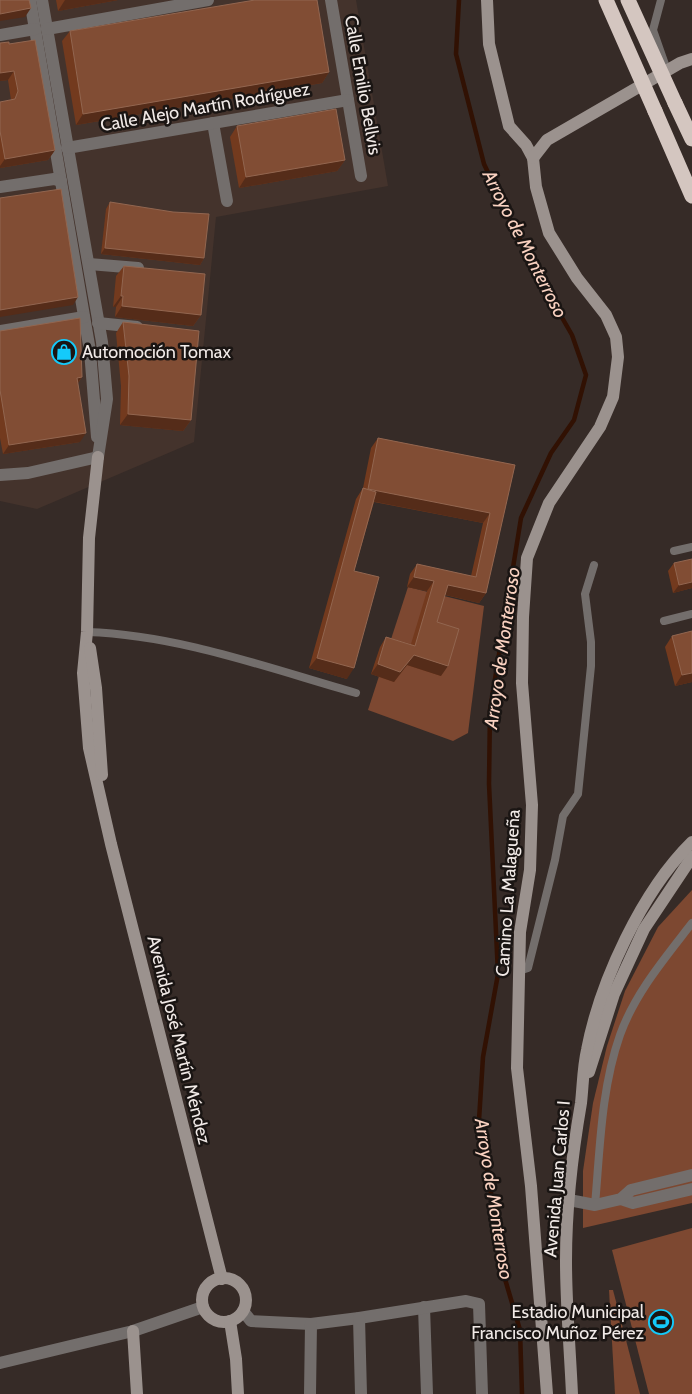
<svg xmlns="http://www.w3.org/2000/svg" width="692" height="1394" font-family="Cabin,sans-serif">
<rect width="100%" height="100%" fill="#362b27"/>
<path fill="#44332c" d="M0,0H356L388,186L216,217L194,442L37,509L0,501Z"/>
<g fill="#7d4831">
<path d="M408,587L484,606L468,733L453,741L368,710Z"/>
<path d="M692,890V1203L583,1228V1171L593,1103L607,1046L625,991L658,927Z"/>
<path d="M692,1228V1394H649L612,1250Z"/>
<path d="M609,1290H613L640,1394H615Z"/>
</g>
<g fill="none" stroke-linecap="round" stroke-linejoin="round">
<path stroke="#311103" stroke-width="4.5" d="M459,0L456,54L484,164L533,267L572,335L586,375L574,420L551,453L521,518L490,710L489,784L498,974L483,1057L479,1120L505,1279L520,1330L522,1394"/>
<g stroke="#736e6c" stroke-width="8">
<path d="M661,0L653,30L667,70"/>
<path d="M674,551L692,547"/>
<path d="M664,621L692,614"/>
<path d="M87,632C179,635 268,668 356,693"/>
<path d="M519,971L528,968L555,860L563,816L578,794L591,666V642L585,594L594,565"/>
<path d="M595,1205C600,1149 601,1089 620,1035C635,993 665,958 692,923"/>
</g>
<g stroke="#736e6c" stroke-width="12">
<path d="M30,0L90,351L97,437"/>
<path d="M42,0L102,342L107,399L98,457"/>
<path d="M331,0L361,176"/>
<path d="M47,29L208,0"/>
<path d="M0,35L35,29"/>
<path d="M213,123L227,201"/>
<path d="M67,148L348,100"/>
<path d="M0,187L54,179L61,181"/>
<path d="M89,264L138,268"/>
<path d="M98,323L137,327"/>
<path d="M0,331L84,317"/>
<path d="M0,475L28,473L98,457"/>
<path d="M621,1199L633,1203L692,1189"/>
<path d="M569,1200L595,1205L621,1199L631,1190L692,1175"/>
<path d="M424,1307L427,1394"/>
<path d="M243,1311L251,1321L311,1324L359,1318L466,1301L479,1304L482,1394"/>
<path d="M359,1318L361,1394"/>
<path d="M0,1363L133,1331L203,1307"/>
<path d="M310,1394L311,1324"/>
</g>
<g stroke="#9b928e" stroke-width="12">
<path d="M487,0L489,44L509,126L526,145L533,158L536,187L549,233L577,278L606,315L616,337L618,357L613,397L600,427L549,503L527,558L523,617L522,683L532,805L530,870L520,932L517,1068L531,1186L547,1394"/>
<path d="M533,158L547,140L680,63L692,59"/>
<path d="M98,457L89,538L87,632L83,673L89,748L111,844L222,1279"/>
<path d="M90,648L96,688L102,775"/>
<path d="M589,1072L614,994L644,929L692,857"/>
<circle cx="224" cy="1300" r="22"/>
<path d="M230,1321L236,1359L238,1394"/>
<path d="M133,1331L137,1394"/>
<path d="M572,1394C570,1350 566,1305 566,1261C566,1208 572,1155 581,1103C583,1085 583,1067 587,1050C600,982 642,891 692,842"/>
</g>
<g stroke="#d4c6c0" stroke-width="15">
<path d="M675,103L692,139"/>
<path d="M655,111L692,196"/>
</g>
<g stroke="#d4c6c0" stroke-width="15">
<path d="M606,0L655,111"/>
<path d="M628,0L675,103"/>
</g>
</g>
<g fill="#733a1e">
<path d="M56,0H118L58,11Z"/>
<path d="M70,31L329,72L322,83L76,125L62,41Z"/>
<path d="M0,43L9,44L55,150L48,160L0,168V102L11,100L8,80L0,81Z"/>
<path d="M237,126L345,160L337,171L239,188L230,137Z"/>
<path d="M110,202L204,258L200,265L101,254L106,209Z"/>
<path d="M124,266L201,315L193,326L115,317L116,307H113L116,276Z"/>
<path d="M123,322L191,420L183,431L120,425L121,386L116,333Z"/>
<path d="M0,331L82,377L78,383L80,442L3,454L0,438Z"/>
<path d="M378,438L515,465L486,593L479,603L445,595L437,622L441,676L407,665L394,682L371,674L380,647L386,637L411,644L427,591L407,587L410,574L417,564L471,576L483,523L374,502L354,571L347,679L309,668L356,499L363,488L371,448Z"/>
<path d="M674,563L692,588L673,593L668,571Z"/>
<path d="M672,636L692,682L675,686L665,647Z"/>
</g>
<g fill="#552c19">
<path d="M65,0H118L58,11Z"/>
<path d="M31,8L25,17L0,21V14Z"/>
<path d="M14,71L8,80L0,81V73Z"/>
<path d="M329,72L322,83L76,125L83,114Z"/>
<path d="M55,150L48,160L0,168V166L5,159Z"/>
<path d="M345,160L337,171L239,188L246,177Z"/>
<path d="M105,248L204,258L200,265L101,254Z"/>
<path d="M121,296H123L116,307H113Z"/>
<path d="M78,297L73,305L0,317V310Z"/>
<path d="M122,306L201,315L193,326L115,317Z"/>
<path d="M82,377L76,385L77,378Z"/>
<path d="M128,414L191,420L183,431L120,425Z"/>
<path d="M86,433L80,442L3,454L9,445Z"/>
<path d="M368,489L490,513L483,523L361,499Z"/>
<path d="M414,577L434,581L427,591L407,587Z"/>
<path d="M692,582V588L673,593L679,585Z"/>
<path d="M448,585L486,593L479,603L442,594Z"/>
<path d="M414,655L448,666L441,676L407,665L394,682L371,674L378,664Z"/>
<path d="M317,658L354,668L347,679L309,668Z"/>
<path d="M692,673V682L675,686L682,675Z"/>
</g>
<g fill="#814d34" stroke="#926650">
<path d="M0,0H29L31,8L0,14Z"/>
<path d="M255,0H317L329,72L83,114L70,31Z"/>
<path d="M35,40L55,150L5,159L0,131V102L15,99L18,91L14,71L0,73V43L9,42V44Z"/>
<path d="M336,109L345,160L246,177L237,126Z"/>
<path d="M61,189L78,297L0,310V198Z"/>
<path d="M110,202L173,212L209,214L204,258L105,248Z"/>
<path d="M124,266L205,274L201,315L122,306L123,296H121Z"/>
<path d="M80,318L82,377L77,378L86,433L9,445L0,390V331Z"/>
<path d="M123,322L199,331L191,420L128,414L129,376Z"/>
<path d="M378,438L515,465L486,593L448,585L437,622L459,629L448,666L414,655L400,672L378,664L386,637L415,646L434,581L414,577L417,564L476,577L490,513L368,489Z"/>
<path d="M363,488L376,492L354,571L379,577L354,668L317,658Z"/>
<path d="M692,559V582L679,585L674,563Z"/>
<path d="M692,631V673L682,675L672,636Z"/>
</g>
<defs>
<symbol id="shop-ring" viewBox="-11 -11 22 22"><circle r="9.5" fill="#1a1513" stroke="#14cafb" stroke-width="1.5"/><path d="M-5-2.5h2.3a2.7 3.5 0 0 1 5.4 0H5L5.5 6h-11ZM-1.5-2.5h3a1.5 2.3 0 0 0-3 0Z" fill="#14cafb"/></symbol>
<symbol id="stadium-ring" viewBox="-11 -11 22 22"><circle r="9.5" fill="#1a1513" stroke="#14cafb" stroke-width="1.5"/><path d="M0-5a6.5 5 0 1 0 0 10a6.5 5 0 1 0 0-10ZM-3.5-1.8h7v3.6h-7Z" fill="#14cafb"/></symbol>
</defs>
<g fill-rule="evenodd">
<use href="#shop-ring" x="50" y="338" width="28" height="28"/>
<use href="#stadium-ring" x="647" y="1308" width="28" height="28"/>
</g>
<g text-anchor="middle" dominant-baseline="central" stroke-width="5" stroke-linejoin="round" paint-order="stroke">
<g font-size="18" fill="#f1eae7" stroke="#1a1513">
<text transform="translate(363 85) rotate(80)">Calle Emilio Bellvis</text>
<text transform="translate(205 107) rotate(-10)">Calle Alejo Martín Rodríguez</text>
<text transform="translate(508 893) rotate(-86)">Camino La Malagueña</text>
<text transform="translate(179 1040) rotate(76)">Avenida José Martín Méndez</text>
<text transform="translate(557 1179) rotate(-85)">Avenida Juan Carlos I</text>
</g>
<g font-size="18" fill="#f1eae7" stroke="#1a1513" text-anchor="start">
<text x="82" y="352">Automoción Tomax</text>
<text x="644" y="1312" text-anchor="end">Estadio Municipal<tspan x="644" dy="21">Francisco Muñoz Pérez</tspan></text>
</g>
<g font-size="19" font-style="italic" fill="#fad2c1" stroke="#1a1513">
<text transform="translate(525 244) rotate(63)">Arroyo de Monterroso</text>
<text transform="translate(502 648) rotate(-82)">Arroyo de Monterroso</text>
<text transform="translate(494 1199) rotate(81)">Arroyo de Monterroso</text>
</g>
</g>
</svg>
